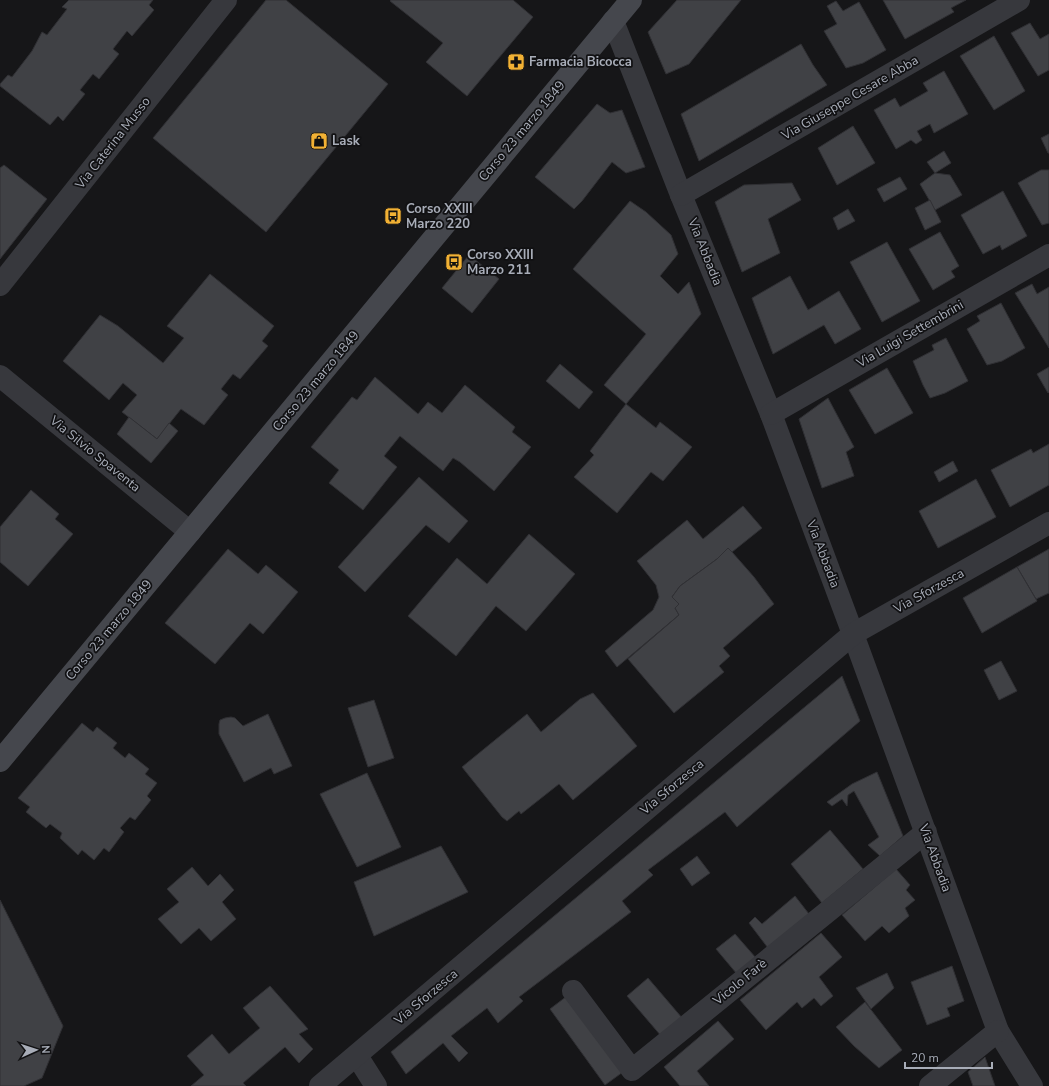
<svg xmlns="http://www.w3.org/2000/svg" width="1049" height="1086" font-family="'Nunito Sans',sans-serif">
<rect width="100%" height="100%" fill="#161618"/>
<g fill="#404145" stroke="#303034">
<path d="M69,0H153L149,5L154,10L132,36L127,31L113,49L119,54L99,79L93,74L80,90L85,94L63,121L58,116L50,125L0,86V84L8,75L12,77L32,51L42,32L47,35L67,9L62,7Z"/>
<path d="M266,0H286L388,84L266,232L153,138Z"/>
<path d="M391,0H513L533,17L467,96L426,62L443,43L390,1Z"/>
<path d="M677,0H741L689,64L666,74L648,32Z"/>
<path d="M883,0H966L951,8L954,12L905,39Z"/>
<path d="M836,1L843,11L859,2L886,50L863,63L846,68L824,31L837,24L827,6Z"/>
<path d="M1030,23L1040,39L1049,34V70L1038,76L1011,33Z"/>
<path d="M994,36L1025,91L994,110L960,56Z"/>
<path d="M801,44L813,65L827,85L699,161L681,114Z"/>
<path d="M944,71L968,114L934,133L930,124L917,131L922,140L916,144L911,140L896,149L874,110L895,98L900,107L928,91L923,83Z"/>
<path d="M597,104L610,113L622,110L645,167L626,173L612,162L582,201L574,209L535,177Z"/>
<path d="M853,126L875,163L837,185L818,148Z"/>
<path d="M1049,134V153H1048L1041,138Z"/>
<path d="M944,151L951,163L935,173L927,162Z"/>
<path d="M4,165L47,199L0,259V168Z"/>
<path d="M1041,170H1049V223L1042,225L1018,183Z"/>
<path d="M935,173L950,175L962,195L935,210L920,184Z"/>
<path d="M900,177L907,189L884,202L877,189Z"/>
<path d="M792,183L801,200L768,219L780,253L742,272L715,202L744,185Z"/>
<path d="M1003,191L1027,236L1002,250L1000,245L983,254L961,215Z"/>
<path d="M930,200L941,222L925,230L915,208Z"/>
<path d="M630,201L646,212L671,235L678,254L660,276L678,294L689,282L701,314L626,404L604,385L646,334L573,269Z"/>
<path d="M848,209L855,221L838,230L833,218Z"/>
<path d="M940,232L959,266L951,271L955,277L933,290L909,249Z"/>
<path d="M887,242L920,301L882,322L850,262Z"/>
<path d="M469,255L499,279L472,313L442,288Z"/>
<path d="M210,274L274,326L262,341L268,346L240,379L233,374L221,389L228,395L204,425L181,409L157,439L122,412L137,395L123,383L109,400L63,361L100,315L118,326L163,363L184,338L167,326Z"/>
<path d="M790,276L808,310L839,291L861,329L835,344L824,325L773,354L752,298Z"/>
<path d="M1032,284L1037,294L1049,287V348L1015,293Z"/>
<path d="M1001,303L1025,348L1002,361L987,365L967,329L980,321L977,316Z"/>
<path d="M946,338L968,381L945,393L930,398L923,385L913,361L934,350L932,345Z"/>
<path d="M560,364L593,392L579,409L546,381Z"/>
<path d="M1049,367V392L1048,393L1037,374Z"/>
<path d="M887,368L913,413L875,434L849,390Z"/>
<path d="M375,377L418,414L428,402L442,413L465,385L515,427L512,432L531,447L494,491L460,462L453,458L443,471L400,436L384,456L397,467L363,510L329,483L339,470L311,447L352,397L357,400Z"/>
<path d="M828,398L854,447L846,452L854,476L822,488L799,419Z"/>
<path d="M626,404L656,428L660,422L692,447L663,481L651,472L617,513L574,477L594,455L590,451Z"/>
<path d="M129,417L157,439L169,423L178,431L151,463L117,434Z"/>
<path d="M1049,444V485L1010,507L991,470L1031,449L1033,453Z"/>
<path d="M953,461L958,471L939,482L934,472Z"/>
<path d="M419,477L468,521L449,543L426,525L365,592L338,567Z"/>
<path d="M976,479L996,517L938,548L919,511Z"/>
<path d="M31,490L59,514L55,519L73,534L28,586L0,562V527Z"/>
<path d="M743,506L762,528L732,552L728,548L717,559L680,586L672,597L679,604L675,608L679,615L617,667L605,651L653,610L659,597L656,585L637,561L687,520L703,539Z"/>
<path d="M529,534L575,574L526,631L496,606L456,656L408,616L457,558L487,584Z"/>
<path d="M728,548L732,552L754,577L774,604L723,648L730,656L719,666L724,672L674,713L628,659L679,615L675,608L679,604L672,597L680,586L717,559Z"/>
<path d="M228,549L258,574L266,565L298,592L263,634L250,623L215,664L165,623Z"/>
<path d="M1049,549V593L1036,599L1017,567Z"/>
<path d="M1017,567L1037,601L982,633L963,598Z"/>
<path d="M1001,661L1017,691L999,700L984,670Z"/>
<path d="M842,676L860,721L737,827L725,812L648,870L653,875L622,901L631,912L519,997L523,1001L498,1023L487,1008L451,1036L468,1053L459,1062L443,1043L406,1074L391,1052Z"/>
<path d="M593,693L637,746L573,800L559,784L521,814L519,811L507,821L502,817L462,767L527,714L541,732L580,699Z"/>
<path d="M374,700L394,758L368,767L348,708Z"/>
<path d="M268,714L292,766L274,774L271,768L244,782L219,734V724L220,720L225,718L231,717L235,718L243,726Z"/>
<path d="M82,723L93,732L97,727L117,743L113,748L125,758L129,753L149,769L145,774L157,783L147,796L151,800L135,820L130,817L120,828L124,832L109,852L104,848L94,860L82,850L78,855L60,838L62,833L50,824L46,828L26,812L30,807L18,798Z"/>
<path d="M877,772L903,836L880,856L868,845L879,837L854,791L848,795L847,806L842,799L832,806L827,802L852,784Z"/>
<path d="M367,773L401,847L357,867L320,794Z"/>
<path d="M830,830L863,869L822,903L791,864Z"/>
<path d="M441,846L468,892L374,936L354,882Z"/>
<path d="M697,856L710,873L692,886L680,869Z"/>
<path d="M192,867L208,886L220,874L234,890L222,902L236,919L211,941L199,928L181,944L158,919L179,902L167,889Z"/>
<path d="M896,869L910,885L906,890L915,900L905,908L909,916L889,933L882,926L865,941L842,915Z"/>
<path d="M795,896L809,914L768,948L749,923L755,917L762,924Z"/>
<path d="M0,900L63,1026L42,1078L24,1086H0Z"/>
<path d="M821,933L842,957L819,977L833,996L821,1006L814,998L802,1008L797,1002L766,1030L740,1000Z"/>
<path d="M735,934L756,958L737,974L716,949Z"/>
<path d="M952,966L964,1001L947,1008L950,1016L927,1025L911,982Z"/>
<path d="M887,973L894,988L871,1009L856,988Z"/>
<path d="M648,978L683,1019L662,1037L627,996Z"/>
<path d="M270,986L308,1029L299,1034L313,1049L299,1063L285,1047L243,1083L246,1086H191L204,1075L187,1056L212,1034L229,1054L260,1028L243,1008Z"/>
<path d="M571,993L627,1069L605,1085L550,1009Z"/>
<path d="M865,1002L902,1050L879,1068L854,1046L836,1027Z"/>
<path d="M718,1021L734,1039L697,1071L709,1086H680L664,1067Z"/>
<path d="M985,1057L995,1086H973L968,1072Z"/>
</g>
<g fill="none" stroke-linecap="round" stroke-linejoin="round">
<g stroke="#37383d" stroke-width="22">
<path d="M613,21L681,195L771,414L853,634L998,1031L1032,1086"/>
<path d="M681,195L1019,0"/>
<path d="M0,285L226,0"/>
<path d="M0,376L190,532"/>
<path d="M771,414L1049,255"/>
<path d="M573,991L632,1070L926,832"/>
<path d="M357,1056L376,1086"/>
<path d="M320,1086L853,634L1049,523"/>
<path d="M930,1086L998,1031"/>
</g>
<path stroke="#45474d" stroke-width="22" d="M0,761L631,0"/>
</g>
<defs>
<symbol id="pharmacy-square" viewBox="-11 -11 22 22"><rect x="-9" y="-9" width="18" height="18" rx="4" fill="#f2b134" stroke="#111113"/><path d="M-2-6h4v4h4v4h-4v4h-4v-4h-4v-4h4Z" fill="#111"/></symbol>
<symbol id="shop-square" viewBox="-11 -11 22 22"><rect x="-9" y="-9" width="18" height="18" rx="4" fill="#f2b134" stroke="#111113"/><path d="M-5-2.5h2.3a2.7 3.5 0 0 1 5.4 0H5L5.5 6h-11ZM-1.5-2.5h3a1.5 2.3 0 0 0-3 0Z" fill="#111"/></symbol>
<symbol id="bus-square" viewBox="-11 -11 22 22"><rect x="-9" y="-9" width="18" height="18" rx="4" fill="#f2b134" stroke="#111113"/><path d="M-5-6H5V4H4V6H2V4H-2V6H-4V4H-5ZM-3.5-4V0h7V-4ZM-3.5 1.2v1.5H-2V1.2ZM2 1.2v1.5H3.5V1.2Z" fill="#111"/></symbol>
</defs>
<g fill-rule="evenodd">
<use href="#pharmacy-square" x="506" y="52" width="20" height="20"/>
<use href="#shop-square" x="309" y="131" width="20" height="20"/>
<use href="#bus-square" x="383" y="206" width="20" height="20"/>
<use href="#bus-square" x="444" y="252" width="20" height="20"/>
</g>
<g text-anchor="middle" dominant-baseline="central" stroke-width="3.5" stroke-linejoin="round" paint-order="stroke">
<g font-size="13" font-weight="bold" fill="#a8adb8" stroke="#111113" text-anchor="start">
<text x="529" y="62">Farmacia Bicocca</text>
<text x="332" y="141">Lask</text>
<text x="406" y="209">Corso XXIII<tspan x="406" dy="15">Marzo 220</tspan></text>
<text x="467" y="255">Corso XXIII<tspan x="467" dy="15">Marzo 211</tspan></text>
</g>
<g font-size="13" fill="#a8adb8" stroke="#111113">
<text transform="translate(850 98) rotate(-30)">Via Giuseppe Cesare Abba</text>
<text transform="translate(522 131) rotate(-50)">Corso 23 marzo 1849</text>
<text transform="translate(113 143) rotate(-52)">Via Caterina Musso</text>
<text transform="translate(705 252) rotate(68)">Via Abbadia</text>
<text transform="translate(910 334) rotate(-30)">Via Luigi Settembrini</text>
<text transform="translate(316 381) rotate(-50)">Corso 23 marzo 1849</text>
<text transform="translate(95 454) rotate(39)">Via Silvio Spaventa</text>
<text transform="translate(823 554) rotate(69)">Via Abbadia</text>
<text transform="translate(929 591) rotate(-29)">Via Sforzesca</text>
<text transform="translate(109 630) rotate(-50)">Corso 23 marzo 1849</text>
<text transform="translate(672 787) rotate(-40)">Via Sforzesca</text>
<text transform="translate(935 858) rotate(70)">Via Abbadia</text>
<text transform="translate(740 982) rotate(-39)">Vicolo Farè</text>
<text transform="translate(426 997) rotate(-40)">Via Sforzesca</text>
</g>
</g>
<g transform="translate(36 1050) rotate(87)" stroke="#111113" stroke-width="3" paint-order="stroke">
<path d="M0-3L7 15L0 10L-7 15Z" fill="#a8adb8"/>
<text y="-6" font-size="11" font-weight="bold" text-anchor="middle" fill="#a8adb8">N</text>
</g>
<path d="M905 1062v6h87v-6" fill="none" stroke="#a8adb8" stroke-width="2"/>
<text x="911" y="1062" font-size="12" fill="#a8adb8" stroke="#111113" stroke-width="3" paint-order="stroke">20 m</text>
</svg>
